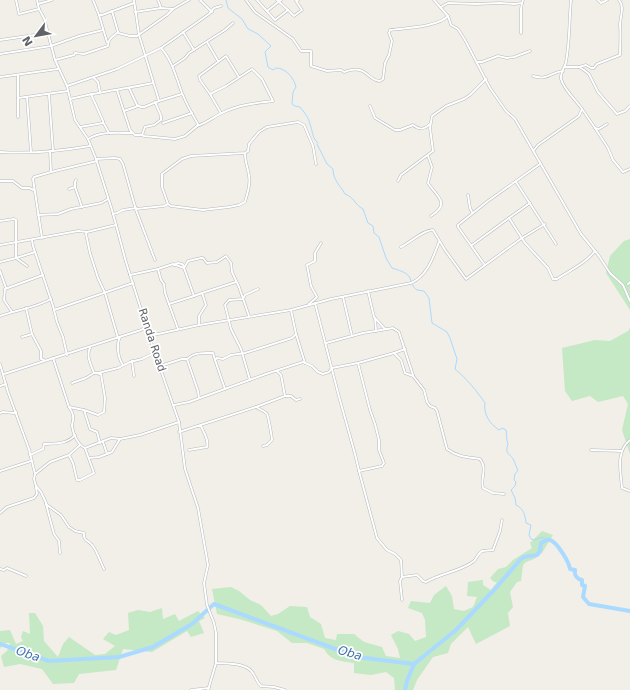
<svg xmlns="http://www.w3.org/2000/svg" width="630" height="690" font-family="'DejaVu Sans',sans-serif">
<rect width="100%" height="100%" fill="#f1efe8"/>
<g fill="#c5e8c5">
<path d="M630,239V310L606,273L610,256L624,241Z"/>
<path d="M630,328V454L622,430L628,404L623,396L598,402L590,396L572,401L565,391L562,348L595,340L610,341L628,331Z"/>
<path d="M542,531L553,535L542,553L534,559L526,562L523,565L521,581L517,582L510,592L513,607L508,613L510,626L476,644L468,627L451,644L448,653L433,657L417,680L413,690H395L394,678L386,672L371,675L354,673V663C340,661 331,661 324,649L307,643H292L277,631L239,619L217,614L212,589L231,587L239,591L250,600L261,605L271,616L278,614L290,606L307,607L310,617L321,624L325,638L336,640L337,634H354L364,642L382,647L386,656L400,658L398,649L391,635L398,631L409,634L415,641L426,637L425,620L422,613L408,608L411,601L430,603L434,595L446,586L452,596L454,609L464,611L473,607L477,597L467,596L468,582L483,580V585L491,590L497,582H494L490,578L498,569L506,567L513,560L532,548L530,543Z"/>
<path d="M162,608L163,619L175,614L179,621L198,611L205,618L199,621L204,633L191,637L187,631L152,652L123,649L116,670L79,674L74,683L53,684L42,669L20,664L4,667L1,656L7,651L10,643H6L0,648V631L10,630L16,644L23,641L21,637L23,631L30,634L29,613H35L43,626L44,641L58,657L63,644L69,637L95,655L105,654L115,646L103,639L109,632L116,635L129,630L128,613L138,610L150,612Z"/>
</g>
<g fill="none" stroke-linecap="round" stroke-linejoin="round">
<g stroke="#aadaff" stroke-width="1">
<path d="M226,0L228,8L242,19L248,29L258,34L271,46L265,52L268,67L273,70L276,68C286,68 294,78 296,87L293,92L292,104L295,106L300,107C304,112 309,118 310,124C313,132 312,138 318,143"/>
<path d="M317,144L327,164L333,169C333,180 340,185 345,194C355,198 354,204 363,209L368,223L373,226L374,233L379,237L386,258L392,268C398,270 407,272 410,278C412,284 412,286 417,290L424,291L429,298L432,323L447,332L450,338L457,359L455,369C466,378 477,391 485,403C483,414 490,424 499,430L502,428L506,430C507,435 506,439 508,444C504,455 511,453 514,461C516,465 516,467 518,470L515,474L514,480L516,482L515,486L511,490L515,498L516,505C524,509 525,515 526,523L531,525L529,535L531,539L535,540L542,537L546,540"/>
</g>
<g stroke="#aadaff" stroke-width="4">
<path d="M0,644L49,661L119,657L153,647L192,624L214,604L357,657L414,664L456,630L495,589L520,560L524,557L537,555L540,551L541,543C544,542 546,539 550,540C557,542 569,562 570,569L575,570C574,575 577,579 582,580V585L585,586L583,597L589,604L630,611"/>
<path d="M405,690L407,681L414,664"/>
</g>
<defs>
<g id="minor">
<path d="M16,0L19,14L39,9"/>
<path d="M37,0L39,9L44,18L55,60L67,86L75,120L88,139L96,159L112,210L126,262L145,322L151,342L179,422L185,469L198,508L208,565L204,583L207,605L214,623L216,633V663L208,690"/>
<path d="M93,0L99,15H102L134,3"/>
<path d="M134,0L139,35L159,101"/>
<path d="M158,0L161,8"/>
<path d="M200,0L212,12"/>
<path d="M246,0L255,12L293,39L301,51H311V66L327,71L341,70L344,72C367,63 367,81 380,81L383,79L385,63L389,55L392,41L389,33L390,30C405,28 438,27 448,16"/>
<path d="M257,0L275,20L288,10L294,16L302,10L296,1L298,0"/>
<path d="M277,0L288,10"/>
<path d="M434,0L448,16L451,25L458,29L465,40L490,88L506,111L515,119L581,234L599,256L610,273L623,285L630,301"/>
<path d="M598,0L601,3L607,0"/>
<path d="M38,4L52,0"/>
<path d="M441,7L448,3L476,4L500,3L514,4L522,3L523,0"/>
<path d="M267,11L281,0"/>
<path d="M135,12L161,8L173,9"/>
<path d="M99,15L107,42"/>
<path d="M183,32L194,50"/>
<path d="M118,33L130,36H137L167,15L173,9L189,0"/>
<path d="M521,33V9L522,3"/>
<path d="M0,40L48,33"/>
<path d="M207,42L218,61"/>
<path d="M0,54L51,46L79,36L103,30"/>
<path d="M55,60L74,55L75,53L84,54L108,46C108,38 113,37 118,32L112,11"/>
<path d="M478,62H482L498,56L507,58L514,57L530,51"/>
<path d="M173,66L185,58L189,53L225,30L233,23"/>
<path d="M565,67H579L584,70L589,74L598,92L617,114L625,111L630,106"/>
<path d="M579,67L586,65L591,68H594L597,64L620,55C620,45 621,35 620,25C620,17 625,7 619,0"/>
<path d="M18,75V117"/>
<path d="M533,76C548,81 550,72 563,71"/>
<path d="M0,77L58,69"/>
<path d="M94,78L98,82L100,92"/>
<path d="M67,86L117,69L161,48L209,14L214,8L221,6"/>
<path d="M129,88L137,105L141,107H144L159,101L182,94"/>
<path d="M117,90L130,130L135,135H142L145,127L154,125L161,120V116L155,102"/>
<path d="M49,95L53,151"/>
<path d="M27,97L31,152"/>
<path d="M18,98L68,91"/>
<path d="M70,99C97,92 125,89 153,83"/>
<path d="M370,106L375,118L395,130H400L413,125C419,130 424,130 430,124"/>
<path d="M582,109L595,128L599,129L607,124"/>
<path d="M124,111L138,106"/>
<path d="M221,113L210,94L200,80L199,76L226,56L239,77"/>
<path d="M103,122L109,133"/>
<path d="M163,123L192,113"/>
<path d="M197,126C207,123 213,117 222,113C238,105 255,103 273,101L262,79L252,69L226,86L210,94"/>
<path d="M80,127L103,123V121L91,94"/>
<path d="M595,128L608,148L613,160L623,172L630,169"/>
<path d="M142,135L144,136L175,139L185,136L197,126L198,124C192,114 186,103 182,93C176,77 172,60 161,48"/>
<path d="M88,139C102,131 116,133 132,133"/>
<path d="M534,150L538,145L579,116L582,109C576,100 564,90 561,79C560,73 565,67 566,62C570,41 569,20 571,0"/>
<path d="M50,151L51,172L97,161"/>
<path d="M0,152C30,154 61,151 90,146"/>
<path d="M428,156L432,167L428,183C437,197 451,203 431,216"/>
<path d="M96,159L115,158L120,159L123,164L136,210L155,260"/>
<path d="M0,181H13L22,188H29L34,190"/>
<path d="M398,181L401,175L433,151L430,128L432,116L446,106L464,99L470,95L486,79"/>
<path d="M516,182L556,244"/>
<path d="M75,187V182L76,180"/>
<path d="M69,189L75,187L82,207"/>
<path d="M468,195L470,208L472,212"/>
<path d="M530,203L509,218L525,243L548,268L553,279H557C570,270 585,264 595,251"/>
<path d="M168,204L162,187V174L182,159L191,156L245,153L248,151L249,144L259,132L267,127L298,122L304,125L313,146L316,164"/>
<path d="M136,209L164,206L168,204L171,206L203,210L229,207L239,205L245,202C247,194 251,185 249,176C248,168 245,162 245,154"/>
<path d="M113,214L117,213L123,210L136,208"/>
<path d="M38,215L58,214L71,209L101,203L108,199"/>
<path d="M0,221L14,219L16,220V258L35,252"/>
<path d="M87,232L86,234L90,253L98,278L105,293L118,338"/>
<path d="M42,238L33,179L34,177L51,172"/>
<path d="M32,240L33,246L53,306L57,322L63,337L67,355"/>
<path d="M0,245L78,231L87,232L116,225"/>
<path d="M472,245L509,218"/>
<path d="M401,247C411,242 423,230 433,230L445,250L466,279L522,238L545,224"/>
<path d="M0,262L16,258L27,266"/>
<path d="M484,264L458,227V225L488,201L540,164"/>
<path d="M174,265L178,263L182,264L184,266"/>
<path d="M184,268L194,296L202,293L206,305L199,316V325"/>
<path d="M158,269L161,280L164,284L165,293L178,329"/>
<path d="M0,271L6,288"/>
<path d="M130,275L158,269L173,264L184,268L188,261L201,258H203L207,263L217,262L226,256L231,263L232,272L239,287L249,316"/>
<path d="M628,284L630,282"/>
<path d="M368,291L374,317L385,329"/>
<path d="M202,293L236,282"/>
<path d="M343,297L352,336"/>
<path d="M315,303L338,393L355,454L359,471L382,466L384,463L379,450V440L375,424L370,410L358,363L394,353L401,360L405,373L413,376L424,390L427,402L430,406L435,408L437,411L447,449C457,457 468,457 480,459C488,469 480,478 483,488L493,493L504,494"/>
<path d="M169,304L194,296"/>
<path d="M309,304L317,297L311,286L307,265L315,261V253L321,243"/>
<path d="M26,308L32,334"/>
<path d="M54,310L133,283"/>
<path d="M291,310L296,334L305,363"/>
<path d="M12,312L4,300L5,289L43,275"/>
<path d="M0,316C17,310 35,308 51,299"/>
<path d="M375,318L376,331"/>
<path d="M149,336L199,325L291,310L331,299L411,283C427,276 433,258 439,242"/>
<path d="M22,337L32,334L41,351V359L44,360"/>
<path d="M120,337C116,345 118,358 123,365"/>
<path d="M326,343L363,333L393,328L399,332L413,375"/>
<path d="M90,348C86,356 91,365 94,373H98L118,368L130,362L142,359L154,353"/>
<path d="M394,353L405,349"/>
<path d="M53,358L69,407C71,410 73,413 73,416C74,420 72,422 72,426C73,434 78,445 85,448L94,473L80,480H77L73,463L69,455"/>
<path d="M187,359C195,352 203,353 213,353L215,360L217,358L223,359L231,355L245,353L292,338L296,334"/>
<path d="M215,360L225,389"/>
<path d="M132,361L134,376"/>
<path d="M0,364L8,392L29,449L35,474L34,479L36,486L41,492L47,505L61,515L69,527L75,531L84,533C83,541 88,540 92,545C96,549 101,563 104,569"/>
<path d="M160,366L182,359H187L198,391L199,398"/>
<path d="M277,371L281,375L285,396"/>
<path d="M4,374L141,330L147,326"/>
<path d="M250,380L241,349L231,329L225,305L229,300L243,299L245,295L258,289"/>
<path d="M72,383L86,378L94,373"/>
<path d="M0,386L6,384"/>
<path d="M174,405L189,402L266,374L303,362L312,366L318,372L323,374L329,372L332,368L358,363"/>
<path d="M69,407L84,410L98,415L104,412L105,398L101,374H99"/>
<path d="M256,407C259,409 265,411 267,414C268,415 272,437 272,440L267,445L263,446"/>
<path d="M84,410L90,429L97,432L100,443"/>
<path d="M0,413L3,412L14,413L16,412"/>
<path d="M179,432L256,407L285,396H291L296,400L300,399"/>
<path d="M630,440C615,452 621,473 622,488L630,491"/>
<path d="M103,442L107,454L112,452L120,439"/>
<path d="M85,448L111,438L120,439L140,435L179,422"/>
<path d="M189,450L207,447C209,440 204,433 201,426H199"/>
<path d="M591,450L622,451"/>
<path d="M30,455L43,449L44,444C53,443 67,445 75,435"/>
<path d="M89,458L99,457L107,454"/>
<path d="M0,471L31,461"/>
<path d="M359,471L377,538L387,550L395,554L401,560L402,577L400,581L402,600"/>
<path d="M35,474L50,462L69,455L80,445"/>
<path d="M46,504L54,534L59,541L60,553"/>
<path d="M0,513L7,507L34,498L37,494L36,487"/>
<path d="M0,569L4,570L7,568L26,576"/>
<path d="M402,577L417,575L423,581L426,582C441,573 462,571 474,561C477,558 478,553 482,551L493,550L500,531L502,520"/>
<path d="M216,663C227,664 248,662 254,675C257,680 257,682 261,686L274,687L285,690"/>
<path d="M191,690L209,688"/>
</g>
</defs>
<use href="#minor" stroke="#b5b8bc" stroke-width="3"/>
<use href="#minor" stroke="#fff" stroke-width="2"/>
</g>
<g text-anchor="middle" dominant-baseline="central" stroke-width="3.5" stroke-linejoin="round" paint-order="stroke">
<g font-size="11" fill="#5f6368" stroke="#fff">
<text transform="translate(152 340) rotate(72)">Randa Road</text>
</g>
<g font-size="12" font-style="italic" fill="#4174aa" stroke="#fff">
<text transform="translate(350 653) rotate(16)">Oba</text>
<text transform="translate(28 654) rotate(19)">Oba</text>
</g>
</g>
<g transform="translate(36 36) rotate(238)" stroke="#ffffff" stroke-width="3" paint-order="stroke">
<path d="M0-3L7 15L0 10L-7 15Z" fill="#5f6368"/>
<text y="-6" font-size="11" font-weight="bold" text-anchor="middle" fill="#5f6368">N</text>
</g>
</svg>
